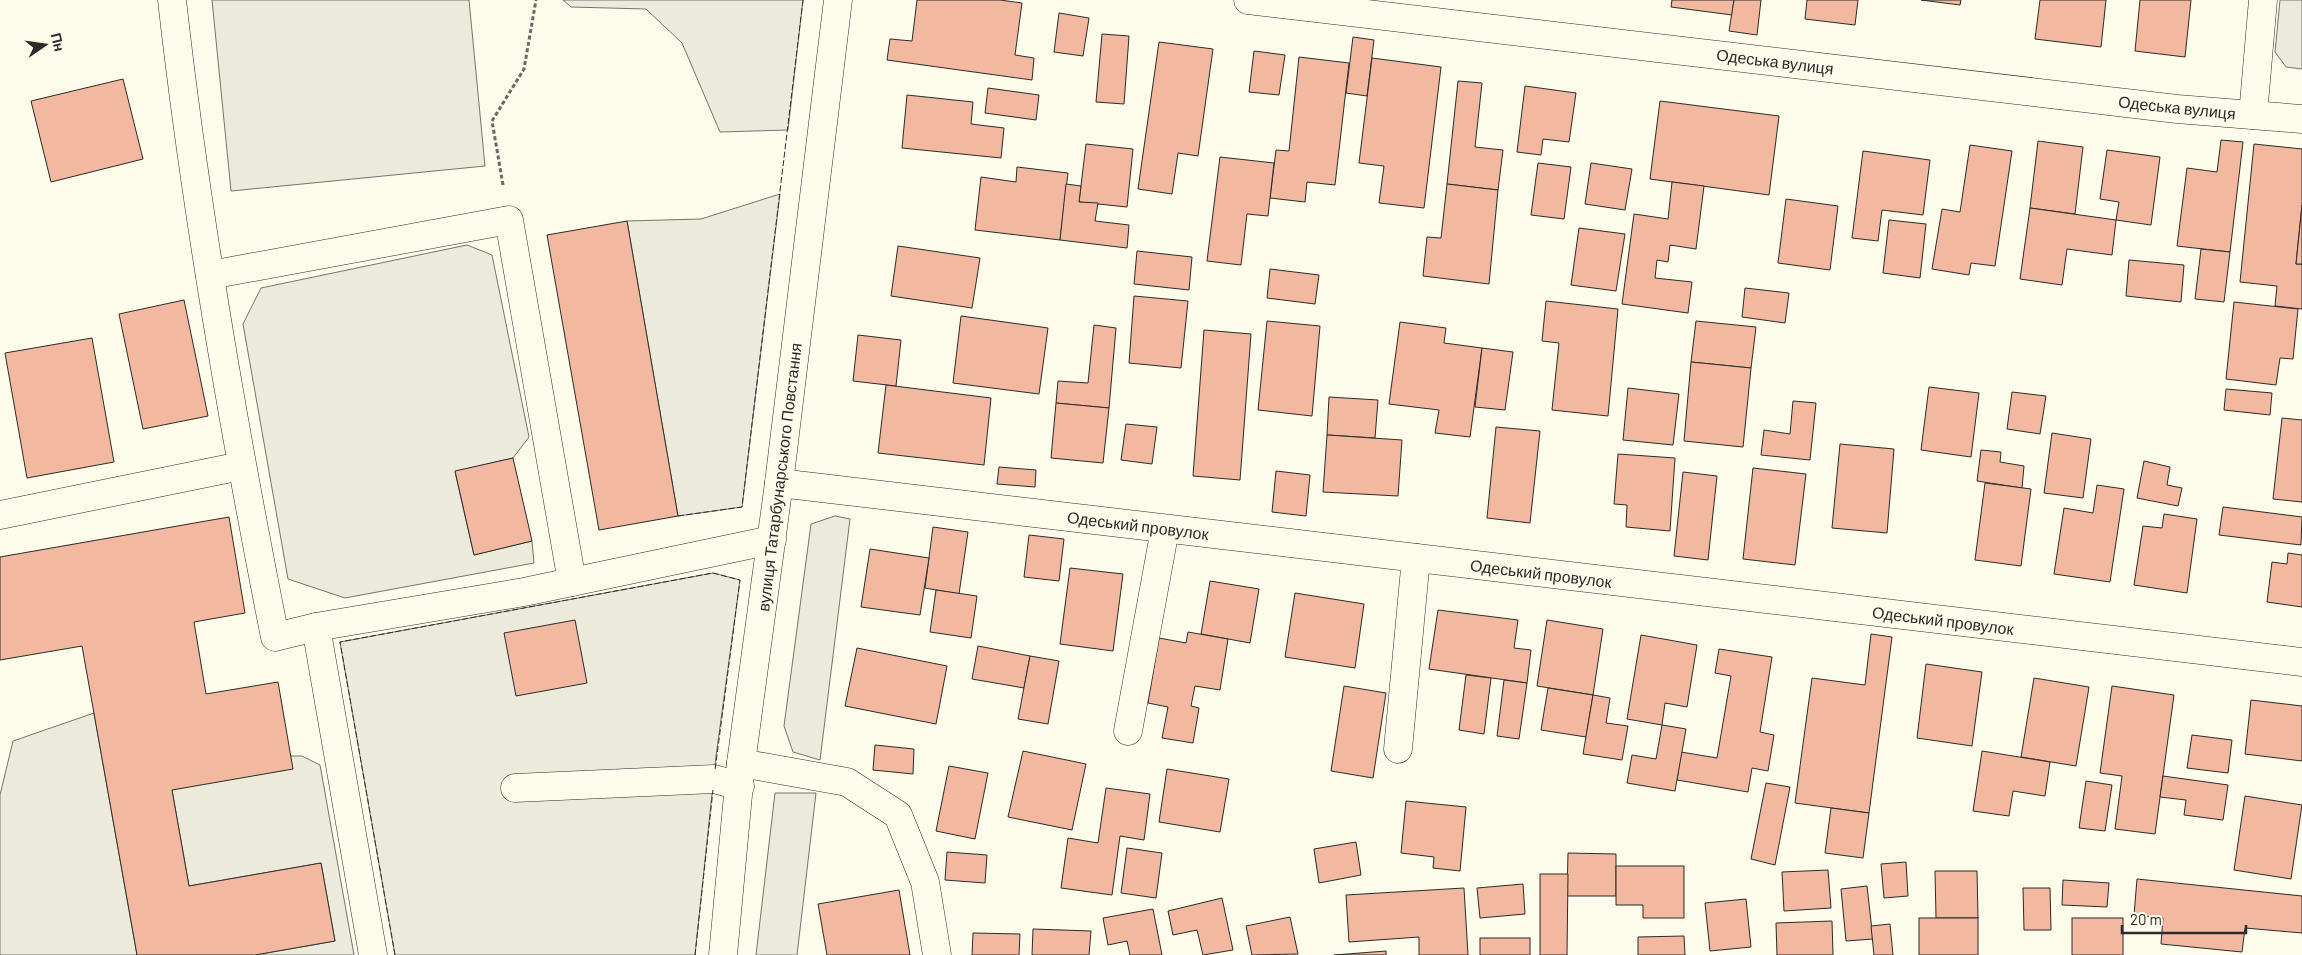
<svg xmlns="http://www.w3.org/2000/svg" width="2302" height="955" font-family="Barlow,sans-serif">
<rect width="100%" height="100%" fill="#fdfbea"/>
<g fill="#ecebdb" stroke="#74746e">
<path d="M212,0H469L485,166L231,191Z"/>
<path d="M563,0H803L788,130L720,132L682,43L646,9L571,7Z"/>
<path d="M2280,0H2302V69L2286,67L2275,52Z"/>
<path d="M780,194L742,507L678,516L627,221L701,219Z"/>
<path d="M467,245L492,255L529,437L513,458L455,472L474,555L532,541L534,563L345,598L288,579L243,324L261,288Z"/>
<path d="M835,516L850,519L820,760L793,752L784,726L811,524Z"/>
<path d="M713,573L740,580L716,756L695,955H395L340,642Z"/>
<path d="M94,713L137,955H0V795L13,741Z"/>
<path d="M290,756H302L320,765L354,955H255L335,941L321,863L189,886L172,790Z"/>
<path d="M775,793H816L797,955H756Z"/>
</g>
<g fill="#f2b8a0" stroke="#2b2b2b">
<path d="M917,0H1000L1022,3L1015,55L1034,58L1032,80L887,60L890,39L912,41Z"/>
<path d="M1672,0H1734L1732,15L1671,7Z"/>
<path d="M1734,0H1761L1757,35L1729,31Z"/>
<path d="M1807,0H1858L1855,25L1805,19Z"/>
<path d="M1921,0H1961L1960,5Z"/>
<path d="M2040,0H2106L2101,47L2035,39Z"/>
<path d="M2140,0H2191L2185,57L2135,51Z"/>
<path d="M1059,13L1089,18L1083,56L1054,52Z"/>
<path d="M1102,34L1129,36L1124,104L1096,102Z"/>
<path d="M1353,37L1374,40L1367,96L1346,93Z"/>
<path d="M1159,42L1213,49L1198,156L1178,153L1172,194L1138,189Z"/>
<path d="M1254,51L1285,55L1279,95L1249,92Z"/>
<path d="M1299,57L1349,63L1335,185L1307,182L1305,202L1270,198L1276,150L1289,151Z"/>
<path d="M1372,58L1441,67L1424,208L1379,203L1384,166L1359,163Z"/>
<path d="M123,79L143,159L51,182L31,101Z"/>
<path d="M1458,81L1482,83L1475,147L1503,150L1498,190L1447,184Z"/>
<path d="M1525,86L1576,93L1569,142L1543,139L1541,155L1517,152Z"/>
<path d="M988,88L1039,95L1036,120L985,113Z"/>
<path d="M907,95L973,102L971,124L1004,128L1001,158L902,148Z"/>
<path d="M1660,101L1779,116L1769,195L1650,179Z"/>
<path d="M2221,140L2243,142L2230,252L2177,246L2187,168L2217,172Z"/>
<path d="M2038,141L2083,147L2075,214L2030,208Z"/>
<path d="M1086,144L1133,149L1127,207L1079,202Z"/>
<path d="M2254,144L2302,149V205L2296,264H2302V309L2275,306L2277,286L2240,282Z"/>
<path d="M1970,145L2012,151L1995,266L1971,263L1969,275L1932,269L1942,209L1960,212Z"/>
<path d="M2107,150L2160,157L2151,225L2116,220L2119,202L2100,199Z"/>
<path d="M1863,151L1930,160L1923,215L1882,210L1878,241L1852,238Z"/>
<path d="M1220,157L1274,163L1268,216L1247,214L1241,265L1207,261Z"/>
<path d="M1538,163L1571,167L1564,219L1531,215Z"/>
<path d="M1591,163L1632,169L1625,210L1585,204Z"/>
<path d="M1017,167L1068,173L1060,240L975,230L981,177L1016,182Z"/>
<path d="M1672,182L1704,186L1696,249L1670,245L1668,262L1657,260L1655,278L1692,282L1688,313L1622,304L1634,214L1668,219Z"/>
<path d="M1066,184L1081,186L1079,202L1098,203L1095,221L1129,225L1127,248L1060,240Z"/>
<path d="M1447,184L1498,190L1489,284L1423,276L1427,237L1441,238Z"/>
<path d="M1786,199L1838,206L1830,270L1778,263Z"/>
<path d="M2302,205V264H2296Z"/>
<path d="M2030,208L2116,220L2112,255L2067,249L2062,285L2020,279Z"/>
<path d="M1889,220L1926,224L1920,278L1883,273Z"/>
<path d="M627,221L678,516L599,530L547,235Z"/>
<path d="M1579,228L1625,234L1616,291L1571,285Z"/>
<path d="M898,246L980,258L972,308L891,296Z"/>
<path d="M2201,249L2230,252L2224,302L2195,299Z"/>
<path d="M1137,251L1192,257L1189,290L1134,284Z"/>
<path d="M2129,260L2184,265L2181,302L2126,296Z"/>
<path d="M1270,269L1319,275L1315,304L1267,298Z"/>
<path d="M1745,288L1789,293L1785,323L1742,317Z"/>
<path d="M1134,296L1188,301L1181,368L1129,363Z"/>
<path d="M184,300L208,416L143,429L119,314Z"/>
<path d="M1546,301L1618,309L1608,416L1552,410L1559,343L1542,341Z"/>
<path d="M2234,302L2298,309L2293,359L2280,358L2276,385L2226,379Z"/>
<path d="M961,316L1048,328L1039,394L953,383Z"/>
<path d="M1267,321L1320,326L1312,416L1258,410Z"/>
<path d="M1696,321L1756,327L1751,368L1691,362Z"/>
<path d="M1400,322L1446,328L1444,343L1482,348L1470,437L1435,433L1439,410L1389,404Z"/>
<path d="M1094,325L1116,328L1109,408L1056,403L1058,381L1088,383Z"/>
<path d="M1204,330L1251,334L1240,480L1193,476Z"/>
<path d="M858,335L901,340L896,386L853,381Z"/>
<path d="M92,338L114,462L27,478L5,353Z"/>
<path d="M1482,348L1513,352L1505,410L1475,407Z"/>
<path d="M1691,362L1751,368L1743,447L1684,441Z"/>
<path d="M886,385L991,398L984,465L878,453Z"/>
<path d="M1929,387L1979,393L1971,457L1921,450Z"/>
<path d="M1628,388L1679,394L1673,445L1623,440Z"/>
<path d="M2226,389L2272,393L2270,415L2224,410Z"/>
<path d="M2012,392L2046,396L2040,434L2007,429Z"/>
<path d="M1329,397L1378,400L1375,438L1327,435Z"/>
<path d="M1793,401L1816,403L1810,460L1761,455L1764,430L1790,434Z"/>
<path d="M1056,403L1109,408L1103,463L1051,458Z"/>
<path d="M2282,418L2302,420V502L2273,499Z"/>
<path d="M1126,424L1157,427L1152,464L1121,460Z"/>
<path d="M1496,427L1540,431L1530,523L1487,518Z"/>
<path d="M2052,433L2091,439L2083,498L2044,493Z"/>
<path d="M1327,435L1402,440L1398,496L1323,492Z"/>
<path d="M1840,444L1894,449L1887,533L1832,528Z"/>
<path d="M1981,450L2001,452L2000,462L2024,466L2022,488L1977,481Z"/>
<path d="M1618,454L1675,458L1670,531L1626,527L1627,505L1614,504Z"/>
<path d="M513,458L532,541L474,555L455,471Z"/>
<path d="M2144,461L2170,467L2167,485L2182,488L2178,506L2137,498Z"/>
<path d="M999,467L1036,470L1035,487L997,484Z"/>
<path d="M1753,468L1806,474L1795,565L1743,559Z"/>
<path d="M1276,471L1310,475L1306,516L1272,512Z"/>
<path d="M1683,472L1717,476L1708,560L1674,556Z"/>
<path d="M1985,483L2031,489L2021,566L1975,560Z"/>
<path d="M2097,485L2124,489L2110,582L2054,574L2064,508L2093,513Z"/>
<path d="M2223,507L2302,517L2301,545L2219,535Z"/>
<path d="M2164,514L2197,519L2187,593L2134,585L2143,526L2162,528Z"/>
<path d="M229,517L245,613L194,622L206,694L278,682L293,769L172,790L189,886L321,863L335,941L255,955H137L82,646L0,660V557Z"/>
<path d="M933,527L968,532L959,594L925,588Z"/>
<path d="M1029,535L1064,539L1059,581L1024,577Z"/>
<path d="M870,549L929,558L920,615L861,607Z"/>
<path d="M2288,553L2302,555V607L2267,602L2272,562L2287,564Z"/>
<path d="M1070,568L1123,574L1113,651L1060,644Z"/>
<path d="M1210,581L1259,589L1250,643L1201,634Z"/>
<path d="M936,590L977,596L971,638L930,632Z"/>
<path d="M1295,593L1364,604L1355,668L1285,657Z"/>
<path d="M1438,610L1518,620L1514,648L1531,650L1527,683L1429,669Z"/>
<path d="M575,620L587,683L516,696L504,633Z"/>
<path d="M1547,620L1603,629L1593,695L1537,686Z"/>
<path d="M1188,632L1228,639L1220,690L1195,686L1191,706L1199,708L1193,743L1162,738L1168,707L1148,703L1159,638L1186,643Z"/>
<path d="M1871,634L1892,637L1869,813L1795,803L1812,678L1865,685Z"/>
<path d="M1641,635L1697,645L1687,707L1665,703L1662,725L1627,719Z"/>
<path d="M978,646L1030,656L1024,688L972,679Z"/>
<path d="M857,648L947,666L936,724L845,706Z"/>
<path d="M1719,649L1772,657L1760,732L1774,735L1768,771L1752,768L1748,792L1677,780L1681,752L1717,758L1731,676L1715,673Z"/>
<path d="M1030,656L1059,661L1048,724L1018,719Z"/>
<path d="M1926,664L1982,672L1972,746L1917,738Z"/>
<path d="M1466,675L1491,678L1484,734L1459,730Z"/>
<path d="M2034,678L2089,687L2076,766L2021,757Z"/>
<path d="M1504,680L1527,683L1519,739L1497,736Z"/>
<path d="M1344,686L1386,693L1373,778L1331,771Z"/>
<path d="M2112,686L2174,695L2155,834L2115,829L2122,776L2100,773Z"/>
<path d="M1548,688L1593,695L1586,737L1541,730Z"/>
<path d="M1593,695L1610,698L1606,723L1628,726L1622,760L1583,754Z"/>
<path d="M2251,700L2302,706V761L2245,754Z"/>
<path d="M1662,725L1686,729L1675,791L1627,783L1632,755L1656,759Z"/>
<path d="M2192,735L2232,740L2228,773L2187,768Z"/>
<path d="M875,745L914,749L913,774L873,770Z"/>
<path d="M1023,751L1086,764L1072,830L1008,817Z"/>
<path d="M1982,751L2050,762L2045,796L2013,791L2009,816L1973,811Z"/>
<path d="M949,766L988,773L975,839L936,831Z"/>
<path d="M1167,769L1229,779L1220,832L1159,822Z"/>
<path d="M2163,776L2228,785L2223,820L2184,815L2186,800L2160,797Z"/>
<path d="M2086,781L2112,785L2105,831L2079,828Z"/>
<path d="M1766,783L1790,787L1775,865L1751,859Z"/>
<path d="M1106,788L1150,794L1144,840L1120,836L1112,895L1061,888L1068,838L1098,843Z"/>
<path d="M2245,796L2302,805L2291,879L2234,870Z"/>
<path d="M1406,801L1466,807L1460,871L1433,868L1434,857L1401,853Z"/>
<path d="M1831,808L1869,813L1863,858L1825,853Z"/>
<path d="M1356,842L1361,875L1319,883L1314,849Z"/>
<path d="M1127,848L1162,853L1156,898L1121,893Z"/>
<path d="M947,852L987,855L985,883L945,880Z"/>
<path d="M1568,853L1616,854V896H1567Z"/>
<path d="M1906,862L1908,896L1884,898L1881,864Z"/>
<path d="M1616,866H1684V918H1643V905H1616Z"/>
<path d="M1828,870L1831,908L1784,911L1782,872Z"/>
<path d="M1935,871H1977L1978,918H1936Z"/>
<path d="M1540,874H1568L1567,955H1540Z"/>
<path d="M2137,879L2302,896V933L2245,928L2242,952L2161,944L2163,918L2134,915Z"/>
<path d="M2063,880L2109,883L2107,907L2062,905Z"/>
<path d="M1523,884L1525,914L1480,918L1477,888Z"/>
<path d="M1867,886L1873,939L1846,941L1841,889Z"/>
<path d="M1464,888L1468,955H1419V937L1349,942L1346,895Z"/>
<path d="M2023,888H2050L2051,930H2024Z"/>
<path d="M899,890L910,955H827L818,904Z"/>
<path d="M1222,898L1233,950L1203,955L1197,930L1173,935L1168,911Z"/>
<path d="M1746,899L1751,947L1710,951L1705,903Z"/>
<path d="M1153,909L1162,955H1130L1127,941L1108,945L1103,918Z"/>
<path d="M1290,917L1298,954L1252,955L1246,926Z"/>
<rect x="1919" y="918" width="59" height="37"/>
<rect x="2072" y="918" width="51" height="37"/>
<path d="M1832,921L1833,955H1777L1776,923Z"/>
<path d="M1890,924L1893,955H1874L1871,926Z"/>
<path d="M1033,929L1091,931L1089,955H1032Z"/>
<path d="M973,933L1020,934L1019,955H972Z"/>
<path d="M1684,936L1685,955H1638V937Z"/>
<rect x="1480" y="938" width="50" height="17"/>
<path d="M1386,951V955H1334Z"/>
</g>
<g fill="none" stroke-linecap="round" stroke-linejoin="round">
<defs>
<g id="minor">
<path d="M172,0C196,214 233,426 275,637L316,627L524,592L772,540"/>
<path d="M1248,0L2177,109L2302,119"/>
<path d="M2253,115L2263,0"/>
<path d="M210,275L509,220L572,582"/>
<path d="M779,483L2302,662"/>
<path d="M0,515L241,466"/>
<path d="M316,627L373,955"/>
<path d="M1128,731L1165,529"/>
<path d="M1398,749L1416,558"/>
<path d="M741,763L847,782L898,815L925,882L937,955"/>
<path d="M515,788L714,779L740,786"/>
<path d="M723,955L741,763L779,483L838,0"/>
</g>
</defs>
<use href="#minor" stroke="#2b2b2b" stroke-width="29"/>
<path stroke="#6a6964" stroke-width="3" stroke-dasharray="4 2.5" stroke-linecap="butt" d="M503,185L492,121L524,69L536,0"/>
<use href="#minor" stroke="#fdfbea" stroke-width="28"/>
<g stroke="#2b2b2b" stroke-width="1" stroke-dasharray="6 2.5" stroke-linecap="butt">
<path d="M678,516L742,507L803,0"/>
<path d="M395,955L340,642L713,573L740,580L715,770"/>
<path d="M695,955L713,790"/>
</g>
</g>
<g text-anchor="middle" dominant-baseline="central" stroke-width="4" stroke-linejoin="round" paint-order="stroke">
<g font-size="16" fill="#2b2b2b" stroke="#fdfbea">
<text transform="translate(1775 61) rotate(7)">Одеська вулиця</text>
<text transform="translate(2177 107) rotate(6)">Одеська вулиця</text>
<text transform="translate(779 477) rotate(-83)">вулиця Татарбунарського Повстання</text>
<text transform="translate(1138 525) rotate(7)">Одеський провулок</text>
<text transform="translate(1541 573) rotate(7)">Одеський провулок</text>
<text transform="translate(1943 620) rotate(7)">Одеський провулок</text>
</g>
</g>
<g transform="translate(45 45) rotate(77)" stroke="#fdfbea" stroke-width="4" paint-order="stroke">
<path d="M0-4L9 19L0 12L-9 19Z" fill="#2b2b2b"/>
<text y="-8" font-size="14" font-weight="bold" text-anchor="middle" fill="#2b2b2b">Пн</text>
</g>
<path d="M2122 925v8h124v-8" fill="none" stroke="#2b2b2b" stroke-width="2.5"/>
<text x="2130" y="925" font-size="15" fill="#2b2b2b" stroke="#fdfbea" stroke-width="4" paint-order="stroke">20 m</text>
</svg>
